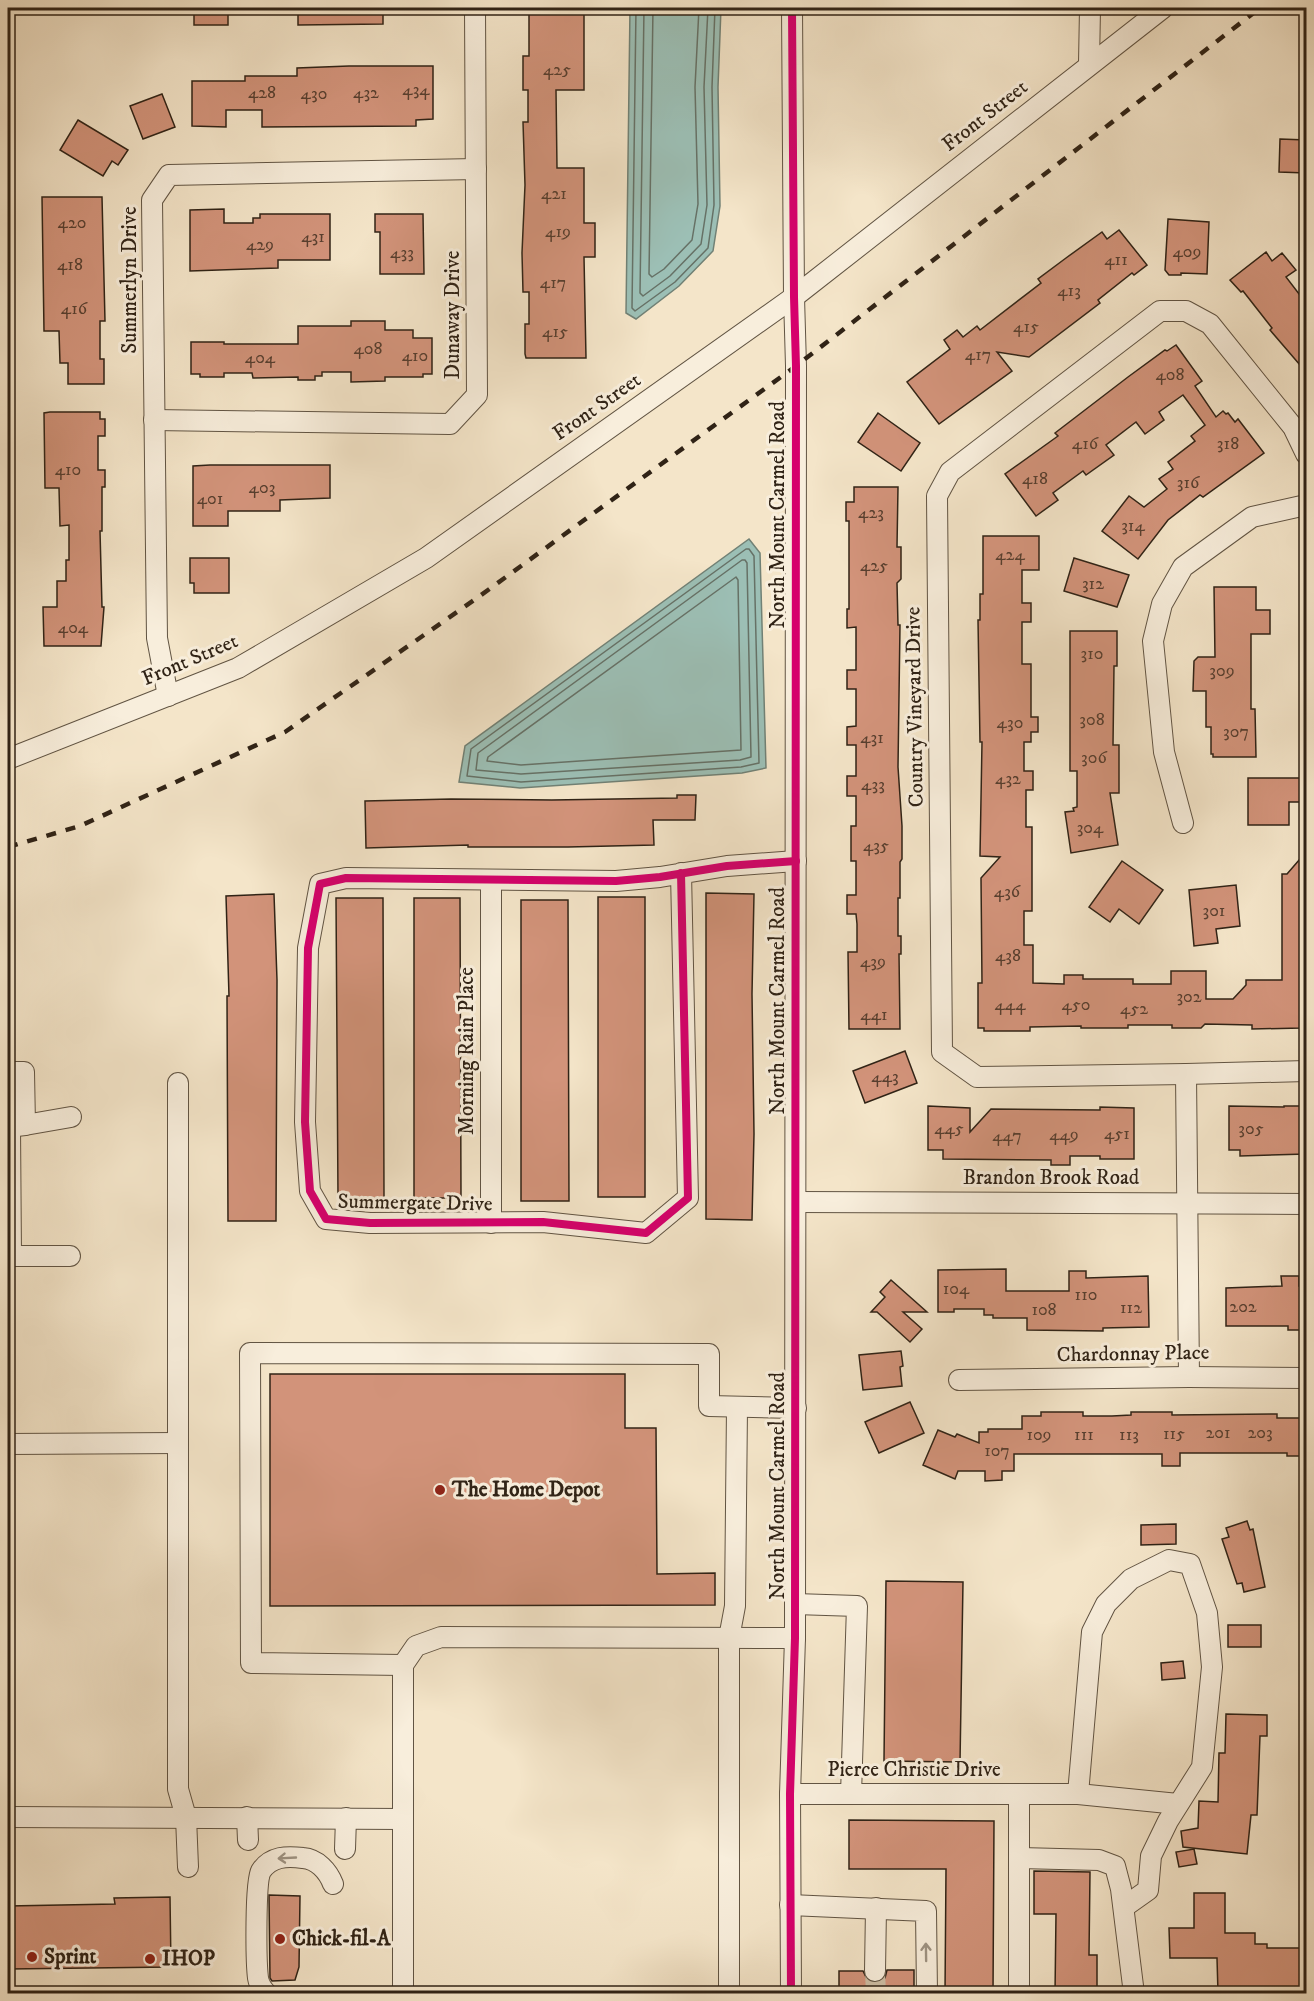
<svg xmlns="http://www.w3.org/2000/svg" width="1314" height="2001" font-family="'IM FELL DW Pica',serif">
<rect width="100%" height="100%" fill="#f4e5c9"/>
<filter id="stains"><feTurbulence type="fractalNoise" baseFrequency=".00333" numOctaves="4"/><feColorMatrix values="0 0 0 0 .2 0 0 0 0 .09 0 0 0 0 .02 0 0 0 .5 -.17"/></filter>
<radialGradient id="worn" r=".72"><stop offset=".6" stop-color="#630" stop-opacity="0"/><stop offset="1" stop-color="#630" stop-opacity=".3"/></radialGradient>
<g fill="#9cbfb5" stroke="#718175" stroke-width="1.5">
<path d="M630,8H721L718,87L720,206L713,251L679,286L636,319L626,313Z"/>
<path d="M749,539L760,553L766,768L742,773L520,788L459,782L465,746Z"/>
</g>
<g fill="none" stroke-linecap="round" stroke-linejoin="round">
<g stroke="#667166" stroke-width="1.5">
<path d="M636,8L632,308L635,311L675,282L708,248L714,205L712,87L715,8"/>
<path d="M644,8L640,293L643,296L670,276L701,244L707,205L704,87L708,8"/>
<path d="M653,8L649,274L652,277L664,269L692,240L698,204L695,87L699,8"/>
<path d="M746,549H749L754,556L759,763L741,767L521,782L467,776L471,749Z"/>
<path d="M742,560H745L747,563L751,757L740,760L521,774L476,770L478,753Z"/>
<path d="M736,577L738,580L741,750L521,765L487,761L488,757Z"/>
</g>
</g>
<g fill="#d2937a" stroke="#302316" stroke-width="1.5">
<rect x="194" y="8" width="34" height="17"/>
<path d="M298,8H383V24L298,25Z"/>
<path d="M529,8H584V90H556L557,168H584V223H595V257H584L586,358H526L525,354V324H529V292H523L522,253L525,185L523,122H528V90H523V56H529Z"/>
<path d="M349,66H433V119L416,120V126L262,127V110H226V127L192,126V81H245V76H297V68Z"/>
<path d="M162,94L175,127L143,139L130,106Z"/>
<path d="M78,120L128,150L118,165L112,161L103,176L60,150Z"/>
<path d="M1280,139L1306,140V173L1279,172Z"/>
<path d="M42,197H102L105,321H100V359H104V384H68V363H60L59,331H44Z"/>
<path d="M224,209V223H253V218H260V214H330V260H278V268L190,271V210Z"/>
<path d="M375,214H423L424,274H380V232H375Z"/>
<path d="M1168,219L1209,222L1207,274L1181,273V275H1169L1165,270Z"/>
<path d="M1119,230L1147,265L1134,275L1132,273L1098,300L1100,303L1029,357L997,352L1012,371L939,424L907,382L950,349L944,340L957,330L963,337L977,326L980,330L1041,283L1038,279L1066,258L1102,232L1107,239Z"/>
<path d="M1266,252L1272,261L1282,253L1296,270L1286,277L1306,303V372L1270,330L1272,328L1243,291L1241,292L1230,280Z"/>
<path d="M351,321H385V330H413V338H432V374H423V377H385V381L351,382V372H322V376H315V380H298V377L253,378L252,373H224V377H200V374H191V342H224V344H298V326H351Z"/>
<path d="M1176,345L1202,381L1195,386L1216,417L1223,411L1226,414L1228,413L1235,422L1238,419L1264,453L1203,497L1200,495L1168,520L1138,559L1102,531L1129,496L1144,507L1167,489L1159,479L1173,469L1168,462L1195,441L1191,436L1205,425L1183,395L1159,412L1164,420L1145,434L1136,422L1106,445L1114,455L1086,475L1083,471L1053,493L1058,500L1036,516L1005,474L1058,436L1055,433L1128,377L1165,350L1167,351Z"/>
<path d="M50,412H100V419H105V436H98V470H105V487H102V531H100L102,607H104L101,646H44L43,607H57V581H66V560H69V525L60,526L59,488H45L44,413Z"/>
<path d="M878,413L920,443L901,471L858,442Z"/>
<path d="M210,465H330V498L280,500V511H228V526H193V466Z"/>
<path d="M854,487H898L897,547H901V579L897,583L898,625H900L898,767L902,826V859L900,862V898H898V936H901V954H899L900,1029H849L848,952H857V924L856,914H847V895H856V861H851V826H856V796H847V776H856V745H847V727L856,726V689H847V670H856V627L847,628V609H849V521H846V502H854Z"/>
<path d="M983,536H1039V570H1022V603H1031V622H1022V664H1031V717H1038V732H1031V742H1024V771H1033V790H1026V827H1032V911H1024V945H1033V983L1064,984V975H1083V979H1133V984H1171V971H1206V999H1233L1246,985V980H1282V874H1287L1306,852V1021H1301V1028L1252,1029V1025L1205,1024L1201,1028H1172V1025H1128V1028H1081V1026L1030,1027V1031H984V1028H978V983H982L981,878L1000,857L980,856L982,742H980L978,620H980V594H983Z"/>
<path d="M190,558H229V593H194V583H190Z"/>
<path d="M1074,558L1129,575L1117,607L1064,591Z"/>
<path d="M1214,587H1256V610H1270V634H1251V709H1255L1256,757H1213V754H1211V727H1206V691H1193L1194,661L1198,657H1215Z"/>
<path d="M1070,631H1117V666H1114L1113,745H1119V793H1110L1118,845L1071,853L1065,812L1074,811L1073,808L1077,807V771H1070Z"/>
<path d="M1248,778H1304V802H1289V825H1248Z"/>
<path d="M677,795H696L695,820H653L654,845L568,847H468V845L366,848L365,801L451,799L552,800L677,798Z"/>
<path d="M1122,861L1163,890L1139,924L1119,909L1110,922L1089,907Z"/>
<path d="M1236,885L1240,926L1216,929L1218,943L1194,946L1189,890Z"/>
<path d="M706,893L754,894L752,994L754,1134L752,1220L706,1219Z"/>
<path d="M274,894L277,980L276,1221H228L227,996H229L226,896Z"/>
<rect x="598" y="897" width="47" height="300"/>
<path d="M336,898H383L384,1198H338Z"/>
<path d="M414,898H460L461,1198H414Z"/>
<path d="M521,900H568L569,1201H521Z"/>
<path d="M905,1051L917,1083L865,1103L853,1071Z"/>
<path d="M928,1106L970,1108V1132L991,1109L1100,1110V1107L1134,1108V1159H1100V1156H1070V1165H1051V1160L943,1159V1150H928Z"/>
<path d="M1229,1106L1284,1107V1106H1302V1115H1306V1154L1240,1156V1150H1229Z"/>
<path d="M1006,1269V1291H1069V1271H1086V1278L1148,1276L1149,1327L1103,1328V1331L1027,1330V1318H993V1315H984V1309H954V1312H938V1270Z"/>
<path d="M1281,1276H1299V1286H1303V1330H1288V1326H1226V1288L1282,1286Z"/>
<path d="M891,1280L927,1312H903L922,1329L910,1342L877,1312H871L885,1297L880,1292Z"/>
<path d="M901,1351L903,1366L900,1367L902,1386L863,1390L859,1355Z"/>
<path d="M270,1374H625V1428H656L657,1574L715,1573V1605L270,1606Z"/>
<path d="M910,1402L924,1433L879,1453L865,1422Z"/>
<path d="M1041,1412H1083V1416H1112L1131,1415V1412H1172V1415L1277,1414V1418H1306V1456H1287V1453H1180V1466H1162V1454H1014V1471H1002V1480L985,1481V1471H958L955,1479L923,1465L938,1430L955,1437L957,1434L979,1443V1432H988V1429H1022V1416H1041Z"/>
<path d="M1247,1521L1250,1530L1253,1529L1265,1587L1244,1592L1242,1583L1237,1584L1222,1539L1229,1537L1226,1528Z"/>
<path d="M1176,1524V1544L1141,1545V1525Z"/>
<path d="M886,1581L963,1582L960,1762L884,1761Z"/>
<rect x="1228" y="1625" width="33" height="22"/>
<path d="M1183,1661L1185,1678L1162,1680L1161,1663Z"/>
<path d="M1226,1714L1267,1715V1736H1260L1257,1815H1251L1247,1854L1183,1847L1181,1831L1198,1828L1199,1801L1218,1802L1219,1753H1225Z"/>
<path d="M849,1820L994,1821L993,1994H945L946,1869H849Z"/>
<path d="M1194,1849L1197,1864L1179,1867L1176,1852Z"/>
<path d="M1034,1871L1090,1872L1089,1955H1097V1994H1055L1056,1914H1034Z"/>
<path d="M1194,1893H1225V1933H1255V1944H1267V1948H1306V1994L1218,1993L1217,1958H1170L1169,1928H1194Z"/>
<path d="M269,1895L300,1896L299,1967L295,1980L272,1981L270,1978Z"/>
<path d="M170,1897L171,1967L8,1969V1906L115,1904L114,1898Z"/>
<path d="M887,1970H914V1994H839V1971H863L868,1981L875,1983L885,1978Z"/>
</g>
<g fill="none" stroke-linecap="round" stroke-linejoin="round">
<path stroke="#cdbea5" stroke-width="20" stroke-dasharray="20 10" stroke-linecap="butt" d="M875,1971L876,1994"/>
<defs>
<g id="minor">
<path d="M1089,64L1090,8"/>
<path d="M154,420L450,424L477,395L475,8"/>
<path d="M1306,454L1293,427L1210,324L1186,311H1160L950,472L937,496L942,1052L977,1077L1186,1074L1306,1071"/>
<path d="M168,696L157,638L152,200L169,175L476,169"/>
<path d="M8,759L238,668L426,558L794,297L1163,8"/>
<path d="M1183,823L1164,752L1153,641L1162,604L1183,567L1252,517L1306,505"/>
<path d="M681,873L688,1198L646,1233L543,1222L370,1223L326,1219L310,1191L305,1122L308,948L320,884L346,878L616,881L660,877L727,866L796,861"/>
<path d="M491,880V1223"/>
<path d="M8,1072H24L25,1125L8,1127"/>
<path d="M1186,1074L1189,1377"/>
<path d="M178,1083V1789L186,1817L188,1867"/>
<path d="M25,1125L71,1117"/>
<path d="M10,1127L11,1256"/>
<path d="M796,1202L1306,1204"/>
<path d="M8,1256H70"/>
<path d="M959,1380L1189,1377L1306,1378"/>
<path d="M8,1444L178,1443"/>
<path d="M795,1604L857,1606L851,1794"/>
<path d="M403,1665L251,1663L250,1353L709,1354V1406L796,1408"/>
<path d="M790,1794H1019V1994"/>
<path d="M1019,1794H1078L1178,1804"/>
<path d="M1078,1794L1092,1632L1106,1604L1131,1579L1169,1560L1190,1564L1207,1613L1212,1667L1202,1767L1168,1821L1151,1856L1148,1890L1124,1907"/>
<path d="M8,1817L403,1819"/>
<path d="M247,1817L248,1840"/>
<path d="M345,1849L346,1818"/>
<path d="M1020,1858L1099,1860L1115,1866L1121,1889L1134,1994"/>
<path d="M790,1905L926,1911L927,1994"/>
<path d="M875,1971L876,1908"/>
<path d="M267,1994C262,1989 259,1985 258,1978C256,1962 255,1882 261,1871C271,1856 287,1856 303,1858C317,1859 328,1871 333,1884"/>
<path d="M403,1994V1665L416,1646L441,1637L795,1638"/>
<path d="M729,1994V1638L735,1606L737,1407"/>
<path d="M791,1994L790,1794L795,1638L796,366L794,297L792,8"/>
</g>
</defs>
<use href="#minor" stroke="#615443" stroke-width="22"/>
<use href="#minor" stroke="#f8eedc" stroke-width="20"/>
<path stroke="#302316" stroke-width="4.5" stroke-dasharray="10 10" stroke-linecap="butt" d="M8,847L80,826L285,732L477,598L796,366L1260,8"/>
<defs>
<g id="cycleway">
<path d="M681,873L688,1198L646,1233L543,1222L370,1223L326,1219L310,1191L305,1122L308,948L320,884L346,878L616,881L660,877L727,866L796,861"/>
<path d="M791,1994L790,1794L795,1638L796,366L794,297L792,8"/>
</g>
</defs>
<use href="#cycleway" stroke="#f8eedc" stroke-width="11"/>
<use href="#cycleway" stroke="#d6006c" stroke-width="8"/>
</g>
<defs><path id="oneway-shaft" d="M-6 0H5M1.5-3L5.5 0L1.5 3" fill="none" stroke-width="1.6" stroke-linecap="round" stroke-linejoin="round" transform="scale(1.5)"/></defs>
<g stroke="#9e9383">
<use href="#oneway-shaft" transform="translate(287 1858) rotate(177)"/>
<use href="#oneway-shaft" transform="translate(926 1952) rotate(-91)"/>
</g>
<g fill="#8f2418" stroke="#f8eedc" stroke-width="2">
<circle cx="440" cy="1490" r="6"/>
<circle cx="280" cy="1939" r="6"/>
<circle cx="32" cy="1957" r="6"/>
<circle cx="150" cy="1959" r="6"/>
</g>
<g text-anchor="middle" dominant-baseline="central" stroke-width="6" stroke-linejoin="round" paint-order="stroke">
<g font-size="18" fill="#583f2f">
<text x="557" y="70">425</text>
<text x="416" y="90">434</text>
<text x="262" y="93">428</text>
<text x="366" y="93">432</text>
<text x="314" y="94">430</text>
<text x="554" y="194">421</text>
<text x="72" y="223">420</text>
<text x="558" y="232">419</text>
<text x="313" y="237">431</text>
<text x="260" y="245">429</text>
<text x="1187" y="252">409</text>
<text x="402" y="253">433</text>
<text x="1116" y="260">411</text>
<text x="70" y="265">418</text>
<text x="553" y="283">417</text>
<text x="1069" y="291">413</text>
<text x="74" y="309">416</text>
<text x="1026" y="327">415</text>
<text x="555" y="332">415</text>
<text x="368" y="349">408</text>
<text x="978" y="355">417</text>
<text x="415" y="356">410</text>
<text x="260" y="358">404</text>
<text x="1170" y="375">408</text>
<text x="1085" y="444">416</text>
<text x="1228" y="444">318</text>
<text x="68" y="470">410</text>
<text x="1035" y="479">418</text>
<text x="1188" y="483">316</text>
<text x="262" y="488">403</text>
<text x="210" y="499">401</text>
<text x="871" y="513">423</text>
<text x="1133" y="526">314</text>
<text x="1010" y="555">424</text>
<text x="874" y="566">425</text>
<text x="1093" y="584">312</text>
<text x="73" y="628">404</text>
<text x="1092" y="654">310</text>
<text x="1222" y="671">309</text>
<text x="1092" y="720">308</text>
<text x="1010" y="723">430</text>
<text x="1236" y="732">307</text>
<text x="872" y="738">431</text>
<text x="1094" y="758">306</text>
<text x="1008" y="779">432</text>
<text x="873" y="785">433</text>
<text x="1090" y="828">304</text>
<text x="876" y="846">435</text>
<text x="1007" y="892">436</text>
<text x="1214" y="911">301</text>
<text x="1008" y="956">438</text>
<text x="873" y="962">439</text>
<text x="1189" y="997">302</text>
<text x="1010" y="1005">444</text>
<text x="1076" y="1005">450</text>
<text x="1134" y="1009">452</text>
<text x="874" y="1015">441</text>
<text x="885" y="1077">443</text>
<text x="949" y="1129">445</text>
<text x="1251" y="1129">305</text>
<text x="1117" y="1134">451</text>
<text x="1064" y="1135">449</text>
<text x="1007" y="1136">447</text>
<text x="956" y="1289">104</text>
<text x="1086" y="1295">110</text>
<text x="1243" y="1307">202</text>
<text x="1131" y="1308">112</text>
<text x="1044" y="1310">108</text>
<text x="1218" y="1433">201</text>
<text x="1260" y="1433">203</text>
<text x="1174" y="1434">115</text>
<text x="1039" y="1435">109</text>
<text x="1084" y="1435">111</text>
<text x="1129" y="1435">113</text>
<text x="997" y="1451">107</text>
</g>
<g font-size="21" fill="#302316" stroke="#f8eedc">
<text transform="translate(985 116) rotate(-38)">Front Street</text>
<text transform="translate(130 280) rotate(-90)">Summerlyn Drive</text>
<text transform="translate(453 315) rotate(-90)">Dunaway Drive</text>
<text transform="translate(597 407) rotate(-35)">Front Street</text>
<text transform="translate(778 515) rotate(-90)">North Mount Carmel Road</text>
<text transform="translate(190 660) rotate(-23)">Front Street</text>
<text transform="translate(915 707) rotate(-91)">Country Vineyard Drive</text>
<text transform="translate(778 1001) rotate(-90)">North Mount Carmel Road</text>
<text transform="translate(467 1051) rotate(-90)">Morning Rain Place</text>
<text x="1051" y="1178">Brandon Brook Road</text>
<text transform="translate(415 1203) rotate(1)">Summergate Drive</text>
<text transform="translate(1133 1354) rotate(-1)">Chardonnay Place</text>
<text transform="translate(778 1486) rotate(-90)">North Mount Carmel Road</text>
<text x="914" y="1770">Pierce Christie Drive</text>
</g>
<g font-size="21" font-weight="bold" fill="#302316" stroke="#f8eedc" text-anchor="start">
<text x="452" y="1490">The Home Depot</text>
<text x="292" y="1939">Chick-fil-A</text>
<text x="44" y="1957">Sprint</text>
<text x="162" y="1959">IHOP</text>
</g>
</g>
<rect width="1314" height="2001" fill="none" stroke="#f4e5c9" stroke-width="30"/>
<rect x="9" y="9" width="1296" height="1983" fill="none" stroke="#302316" stroke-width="3"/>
<rect x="15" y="15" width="1284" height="1971" fill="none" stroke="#302316" stroke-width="1.5"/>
<rect width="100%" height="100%" filter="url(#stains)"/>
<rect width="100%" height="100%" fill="url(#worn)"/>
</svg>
